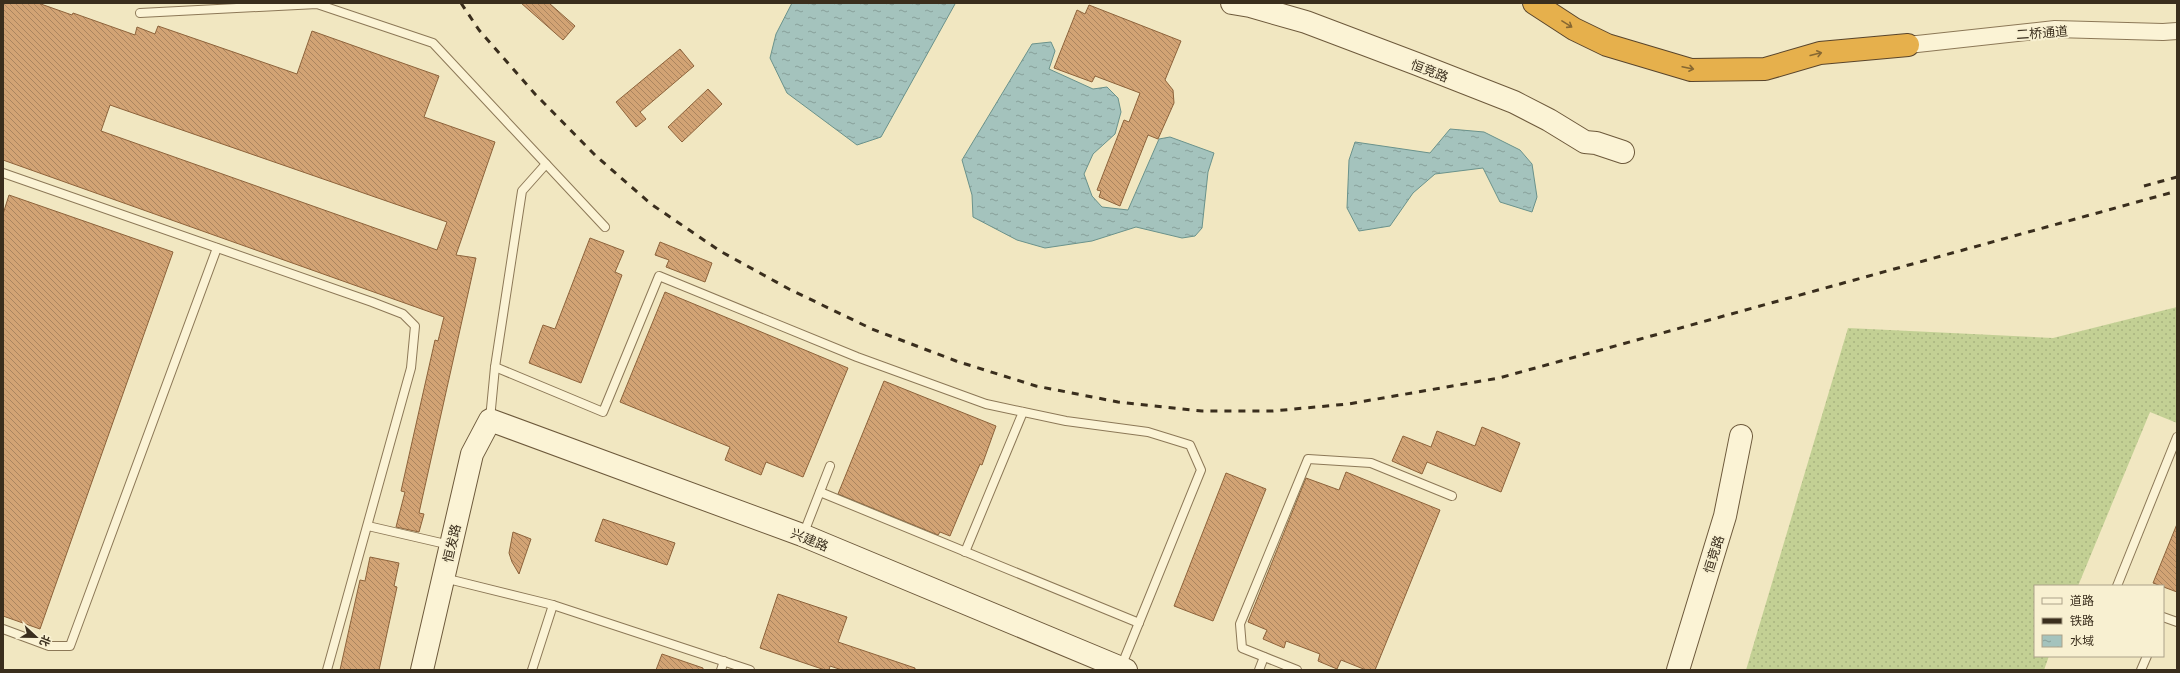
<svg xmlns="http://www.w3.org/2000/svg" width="2180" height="673" font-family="'Playfair Display','Noto Sans SC',serif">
<defs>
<pattern id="grass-dots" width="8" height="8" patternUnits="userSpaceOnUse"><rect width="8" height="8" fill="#c3d094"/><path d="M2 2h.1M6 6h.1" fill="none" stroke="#a8b37f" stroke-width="1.8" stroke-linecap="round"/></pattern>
<pattern id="water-ripples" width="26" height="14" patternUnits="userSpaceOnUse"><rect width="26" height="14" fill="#a4c3bd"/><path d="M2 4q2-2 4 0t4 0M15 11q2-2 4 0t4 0" fill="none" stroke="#879f99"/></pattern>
<pattern id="building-back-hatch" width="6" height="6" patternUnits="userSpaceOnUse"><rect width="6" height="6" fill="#d2a374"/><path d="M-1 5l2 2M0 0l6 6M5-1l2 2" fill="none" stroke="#ab855f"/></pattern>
</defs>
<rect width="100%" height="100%" fill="#f1e7c1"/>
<path fill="url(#grass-dots)" d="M2177,307V423L2150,412L2078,586H2035V656H2049L2044,670H1746L1848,328L2053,338Z"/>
<g fill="url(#water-ripples)" stroke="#6a928b">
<path d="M792,3H954L955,4L881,137L857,145L787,93L770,58L776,34Z"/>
<path d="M1051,42L1055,51L1049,69L1093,89L1107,87L1118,98L1121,112L1115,134L1093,154L1084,174L1092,196L1102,207L1128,210L1159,139L1170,137L1214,153L1208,172L1202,228L1195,236L1182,238L1136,227L1092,241L1045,248L1017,240L973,217L972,195L962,160L1032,44Z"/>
<path d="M1450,129L1484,132L1520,150L1532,164L1537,197L1532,212L1500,202L1483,168L1435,174L1413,193L1390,226L1359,231L1347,208L1349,160L1355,142L1430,153Z"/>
</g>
<g fill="url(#building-back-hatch)" stroke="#8d633b" fill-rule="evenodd">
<path d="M3,3H38L72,15L73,13L135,35L137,27L155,34L158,26L297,74L312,31L439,76L424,117L495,142L456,255L476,258L419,513L424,514L419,532L396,527L405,492L401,491L435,340L438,341L444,317L3,160ZM110,105L447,222L437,250L101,131Z"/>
<path d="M521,3H549L575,26L563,40Z"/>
<path d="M1089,5L1181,41L1165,80L1173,90L1174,103L1158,139L1148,135L1120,206L1099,197L1101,191L1097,190L1124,120L1129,122L1140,93L1095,76L1092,82L1054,68L1077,10L1085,14Z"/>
<path d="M680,49L694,66L640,112L646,119L636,127L616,102Z"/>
<path d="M708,89L722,104L682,142L668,127Z"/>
<path d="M9,195L173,252L40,629L3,616V214Z"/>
<path d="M590,238L624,251L615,272L622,275L581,383L529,363L543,325L555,329Z"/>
<path d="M660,242L712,263L705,282L666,267L669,260L655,255Z"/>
<path d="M665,292L848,368L803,477L766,462L761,475L725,460L730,447L620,402Z"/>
<path d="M884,381L996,426L982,465L980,464L950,536L940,532L938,535L838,494Z"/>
<path d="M1482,427L1520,443L1501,492L1427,462L1422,474L1392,461L1403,436L1431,447L1437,431L1475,446Z"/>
<path d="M1346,472L1440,510L1375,670H1366L1341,660L1337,669L1318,661L1320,654L1286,641L1284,648L1263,639L1267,630L1248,622L1306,478L1339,490Z"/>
<path d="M1226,473L1266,489L1213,621L1174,606Z"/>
<path d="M603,519L675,543L667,565L595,541Z"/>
<path d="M2177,524V592L2153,583Z"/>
<path d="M513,532L531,539L519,574L512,562L509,553Z"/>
<path d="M370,557L399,563L394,586L397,587L379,670H340L360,580L365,581Z"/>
<path d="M778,594L847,617L838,642L915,668V670H842L830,666L829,670H825L760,648Z"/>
<path d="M662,654L703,668V670H656Z"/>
</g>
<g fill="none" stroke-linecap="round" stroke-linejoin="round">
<defs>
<g id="lane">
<path d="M140,13L317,4L433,43L605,227"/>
<path d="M3,173L372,302L403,314L415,326L411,368L327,670"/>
<path d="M495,367L603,412L659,276L857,357L986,404L1066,421L1148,432L1190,445L1201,470L1121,667"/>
<path d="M490,419L495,367L522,191L546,164"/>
<path d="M820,492L1139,623"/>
<path d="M368,526L450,545"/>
<path d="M803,535L830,466"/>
<path d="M965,552L1023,412"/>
<path d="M444,578L553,605L750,670"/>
<path d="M2117,586L2177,437"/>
<path d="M2163,617L2177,622"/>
<path d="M3,629L49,646H70L217,248"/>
<path d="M532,670L553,605"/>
<path d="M721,670L724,661"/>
<path d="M1259,670L1264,657"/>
<path d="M1297,670L1242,648L1240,624L1308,459L1371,463L1452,496"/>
<path d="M2141,670L2147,656"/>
</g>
<path id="street" d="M1908,45L2055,29L2163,32L2177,31"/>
<g id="secondary">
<path d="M1232,3L1250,6L1306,22L1417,64L1514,102L1549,120L1585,142L1596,143L1623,152"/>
<path d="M422,670L472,454L490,420L802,535L1126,670"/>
<path d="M1678,670L1725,516L1741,436"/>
</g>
<path id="highway" d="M1534,3L1574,29L1607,45L1691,70L1765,69L1820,53L1908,45"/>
</defs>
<use href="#lane" stroke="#8c7857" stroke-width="10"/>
<use href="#street" stroke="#8c7857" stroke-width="18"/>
<use href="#secondary" stroke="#6d593b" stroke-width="24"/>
<use href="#highway" stroke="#59452c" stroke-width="24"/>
<use href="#lane" stroke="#fbf3d5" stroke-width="8"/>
<use href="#street" stroke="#fbf3d5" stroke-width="16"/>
<use href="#secondary" stroke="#fbf3d5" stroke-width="22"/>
<use href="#highway" stroke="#e6b04c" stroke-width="22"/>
<g stroke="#3a2e1d" stroke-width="3" stroke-dasharray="7 7" stroke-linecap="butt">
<path d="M461,3L479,30L535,94L596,156L651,204L720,251L789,289L872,329L956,361L1036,386L1118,402L1202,411H1273L1348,404L1499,378L2177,191"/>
<path d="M2144,186L2177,177"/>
</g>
</g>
<defs><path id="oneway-shaft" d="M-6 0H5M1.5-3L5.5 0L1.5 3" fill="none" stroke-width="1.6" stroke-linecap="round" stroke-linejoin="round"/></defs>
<g stroke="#876832">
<use href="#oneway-shaft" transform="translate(1567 24) rotate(32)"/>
<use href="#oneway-shaft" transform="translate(1816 54) rotate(-14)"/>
<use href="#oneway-shaft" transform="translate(1688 68) rotate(12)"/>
</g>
<g text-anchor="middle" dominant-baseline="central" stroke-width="4" stroke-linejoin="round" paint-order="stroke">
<g font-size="13" fill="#3a2e1d" stroke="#f8f0d1">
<text transform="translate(2042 32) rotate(-4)">二桥通道</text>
<text transform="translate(1430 70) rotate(21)">恒竞路</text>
<text transform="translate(810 539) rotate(22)">兴建路</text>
<text transform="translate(451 543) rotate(-77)">恒发路</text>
<text transform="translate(1713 554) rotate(-73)">恒竞路</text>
</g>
</g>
<rect width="2180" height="673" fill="none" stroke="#3a2e1d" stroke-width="8"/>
<rect x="2034" y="585" width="130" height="72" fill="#f8f0d1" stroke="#aca289"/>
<rect x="2042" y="598" width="20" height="6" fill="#fbf3d5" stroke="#aca289"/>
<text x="2070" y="605" font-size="12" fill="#3a2e1d">道路</text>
<rect x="2042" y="618" width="20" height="6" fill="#3a2e1d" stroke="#aca289"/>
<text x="2070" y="625" font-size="12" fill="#3a2e1d">铁路</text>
<rect x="2042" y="635" width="20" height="12" fill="url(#water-ripples)" stroke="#aca289"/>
<text x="2070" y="645" font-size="12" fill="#3a2e1d">水域</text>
<g transform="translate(36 637) rotate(112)" stroke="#f8f0d1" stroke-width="3" paint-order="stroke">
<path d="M0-3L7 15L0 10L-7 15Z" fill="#3a2e1d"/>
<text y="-6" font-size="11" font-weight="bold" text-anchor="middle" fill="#3a2e1d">北</text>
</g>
</svg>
